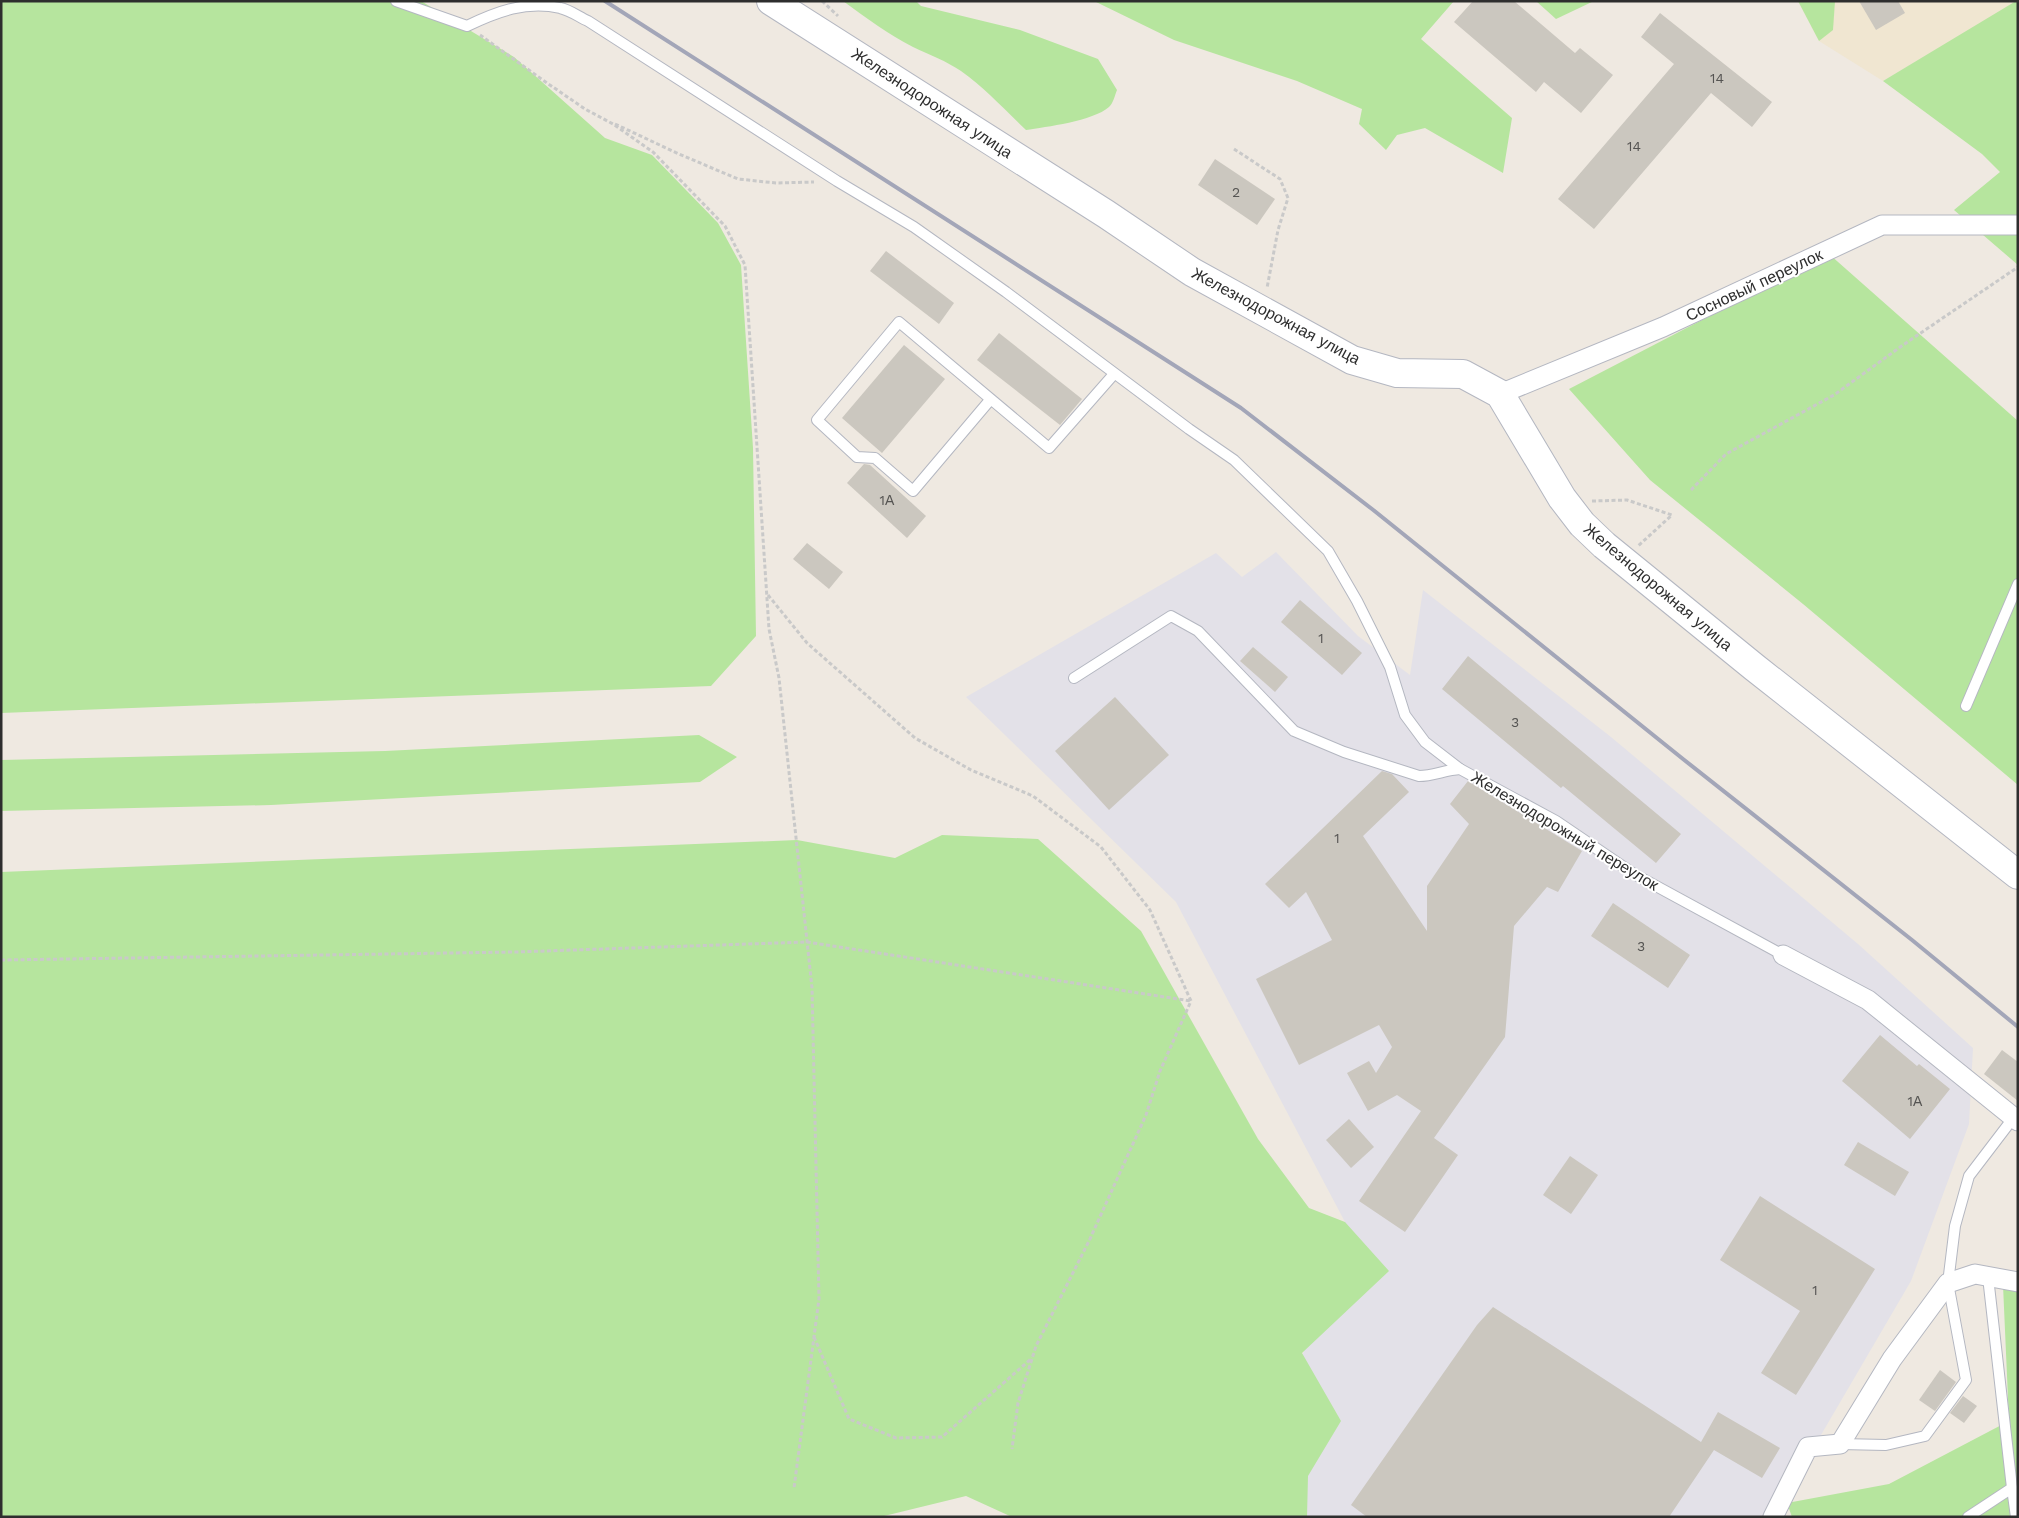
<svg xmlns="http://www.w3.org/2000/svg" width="2019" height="1518" font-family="'Work Sans',sans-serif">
<rect width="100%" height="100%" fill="#efe9e1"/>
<path fill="#e3e1e8" d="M1276,552L1358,636L1410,675L1423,590L1611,737L1858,944L1973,1048L1969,1124L1911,1281L1773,1517H1272L1280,1426L1345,1222L1176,902L966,697L1216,553L1242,577Z"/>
<path fill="#f0e6d1" d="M1798,1H2018L1883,81L1819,41Z"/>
<g fill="#b6e59e">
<path d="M1,1H421L514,57L605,138L652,155L718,223L741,265L753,448L756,636L711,686L1,713Z"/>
<path d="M843,1H916L921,6L1020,30L1098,59L1117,90C1115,95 1113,104 1109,107C1093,121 1046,127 1026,130C1005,110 985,88 961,71C946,61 930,55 913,47C888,34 866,18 843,1Z"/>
<path d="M1094,1H1454L1421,39L1512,118L1503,173L1425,128L1397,135L1386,150L1359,124L1362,109L1297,81L1174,40Z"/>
<path d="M1536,1H1594L1556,19Z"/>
<path d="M1798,1H1835L1833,30L1819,41Z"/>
<path d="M2016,1H2018V265L1954,210L2000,172L1982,154L1883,81Z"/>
<path d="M1829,254L2018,421V785L1803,604L1650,480L1569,389Z"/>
<path d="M699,735L737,757L700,782L271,805L1,811V760L385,751Z"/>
<path d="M942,835L1038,839L1141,931L1258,1139L1309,1208L1345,1222L1389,1271L1302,1353L1341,1421L1308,1476L1307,1517H1012L966,1496L880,1517H1V872L797,840L895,858Z"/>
<path d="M2003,1285L2018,1288V1517H1792L1787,1503L1889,1484L2009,1421Z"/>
</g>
<g fill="#cbc7bf">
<path d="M1473,1H1514L1575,53L1580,48L1613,75L1581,113L1544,82L1536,92L1454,22Z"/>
<path d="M1859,1H1898L1905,13L1876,30Z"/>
<path d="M1660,13L1772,102L1752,127L1711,93L1594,229L1558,199L1674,64L1641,37Z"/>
<path d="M1215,159L1275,199L1257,225L1198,185Z"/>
<path d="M886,251L954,303L939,324L870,271Z"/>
<path d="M999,333L1082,399L1060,425L977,360Z"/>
<path d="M904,345L945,379L882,453L842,418Z"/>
<path d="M864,464L870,465L926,516L907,538L847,483Z"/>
<path d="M807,543L843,572L829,589L793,559Z"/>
<path d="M1300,600L1362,653L1342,675L1281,622Z"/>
<path d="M1253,647L1288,677L1275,692L1240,661Z"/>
<path d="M1468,656L1681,834L1656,863L1563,786L1561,788L1442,689Z"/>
<path d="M1115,697L1169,755L1109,810L1055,751Z"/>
<path d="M1382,771L1392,774L1409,792L1363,836L1427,931V886L1469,824L1450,804L1468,781L1582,851L1558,892L1547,887L1514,926L1505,1037L1434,1138L1458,1155L1405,1232L1359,1201L1421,1111L1397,1095L1368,1111L1347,1073L1369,1061L1376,1073L1392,1047L1379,1025L1299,1065L1256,979L1332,940L1306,892L1289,908L1265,884Z"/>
<path d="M1613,903L1690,955L1668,988L1591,936Z"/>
<path d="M1880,1035L1917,1066L1919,1064L1950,1089L1910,1139L1842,1081Z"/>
<path d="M2002,1050L2018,1062V1101L1984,1074Z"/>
<path d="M1349,1119L1374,1147L1351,1168L1326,1140Z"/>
<path d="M1858,1142L1909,1172L1895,1196L1844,1165Z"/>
<path d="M1570,1156L1598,1175L1571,1214L1543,1195Z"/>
<path d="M1760,1196L1875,1269L1796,1395L1761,1373L1800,1311L1720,1260Z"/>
<path d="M1493,1307L1701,1442L1718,1412L1780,1448L1762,1478L1714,1450L1669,1517H1367L1351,1505L1477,1325Z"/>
<path d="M1940,1370L1956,1382L1935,1411L1919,1400Z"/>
<path d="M1963,1396L1977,1406L1964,1423L1950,1413Z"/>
</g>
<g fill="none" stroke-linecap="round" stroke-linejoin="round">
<defs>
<g id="lane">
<path d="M396,1L467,26C496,12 527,0 560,8C570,10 579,17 588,21L837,181L914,227L1006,292L1189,429L1234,460L1328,551L1357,601L1390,667L1405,715L1425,742L1460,769"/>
<path d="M990,400L913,491L875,458L857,457L817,420L899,322L1049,448L1114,374"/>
<path d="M1074,678L1171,616L1198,631L1294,731L1344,752L1419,776C1433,776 1445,770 1460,769L1556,821L1634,874L1783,955"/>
<path d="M1966,706L2018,584"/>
<path d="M1840,1444L1886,1445L1925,1436L1966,1380L1948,1283L1955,1226L1969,1176L2014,1117"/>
<path d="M2012,1488L2016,1517"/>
<path d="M1968,1517L2012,1488L1988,1277"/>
</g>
<g id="street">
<path d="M1500,394L1663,327L1882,225H2018"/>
<path d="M1783,955L1868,1000L2018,1121"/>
<path d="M1773,1517L1808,1447L1840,1444L1892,1359L1948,1283L1975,1274L2018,1282"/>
</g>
<path id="secondary" d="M771,1L1106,214L1192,272L1352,360L1397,373L1463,374L1500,394L1562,498L1582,524L1604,545L1754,667L2018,875"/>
</defs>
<use href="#lane" stroke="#b4b7c1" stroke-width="12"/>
<use href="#street" stroke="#b4b7c1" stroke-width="21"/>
<use href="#secondary" stroke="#b4b7c1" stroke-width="30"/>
<g stroke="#c9c9c9" stroke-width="3" stroke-dasharray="4 2.5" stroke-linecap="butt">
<path d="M822,1L838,16"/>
<path d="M480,35L547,83L585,109L613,124L653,152L725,226L745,265L769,629L779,678L812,988L819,1299L794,1488"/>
<path d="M615,124L679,154L738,179L776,183L814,182"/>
<path d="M1234,149L1280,179L1288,198L1278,230L1267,288"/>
<path d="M1691,490L1726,454L1834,395L1903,345L2018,267"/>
<path d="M1592,501L1627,500L1672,515L1638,546"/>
<path d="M768,595L807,643L915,738L971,770L1033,796L1101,847L1150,910L1191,1001L1160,1071L1146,1115L1089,1241L1036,1346L1018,1403L1012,1449"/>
<path d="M1,960L515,952L807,942L1191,1001"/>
<path d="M814,1337L849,1419L896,1438L942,1437L1032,1358"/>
</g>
<use href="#lane" stroke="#fff" stroke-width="10"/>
<use href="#street" stroke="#fff" stroke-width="19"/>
<use href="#secondary" stroke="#fff" stroke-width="28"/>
<path stroke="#a3a6b8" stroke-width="4" d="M605,1L1241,408L1372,509L1683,759L1912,940L2018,1027"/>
</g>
<g text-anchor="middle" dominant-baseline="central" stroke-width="4" stroke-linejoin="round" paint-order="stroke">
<g font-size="14" fill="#555452">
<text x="1717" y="78">14</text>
<text x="1634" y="146">14</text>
<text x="1236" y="192">2</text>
<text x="887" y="500">1А</text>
<text x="1321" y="638">1</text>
<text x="1515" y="722">3</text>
<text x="1337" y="838">1</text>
<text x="1641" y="946">3</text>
<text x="1915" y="1101">1А</text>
<text x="1815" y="1290">1</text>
</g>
<g font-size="16" fill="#2e2e2e" stroke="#fff">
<text transform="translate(932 103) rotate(33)">Железнодорожная улица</text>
<text transform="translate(1754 285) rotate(-25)">Сосновый переулок</text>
<text transform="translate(1276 316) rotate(28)">Железнодорожная улица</text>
<text transform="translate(1658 587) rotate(40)">Железнодорожная улица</text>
<text transform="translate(1565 831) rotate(31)">Железнодорожный переулок</text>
</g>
</g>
<rect width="2019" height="1518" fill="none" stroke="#2e2e2e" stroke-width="5"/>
</svg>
